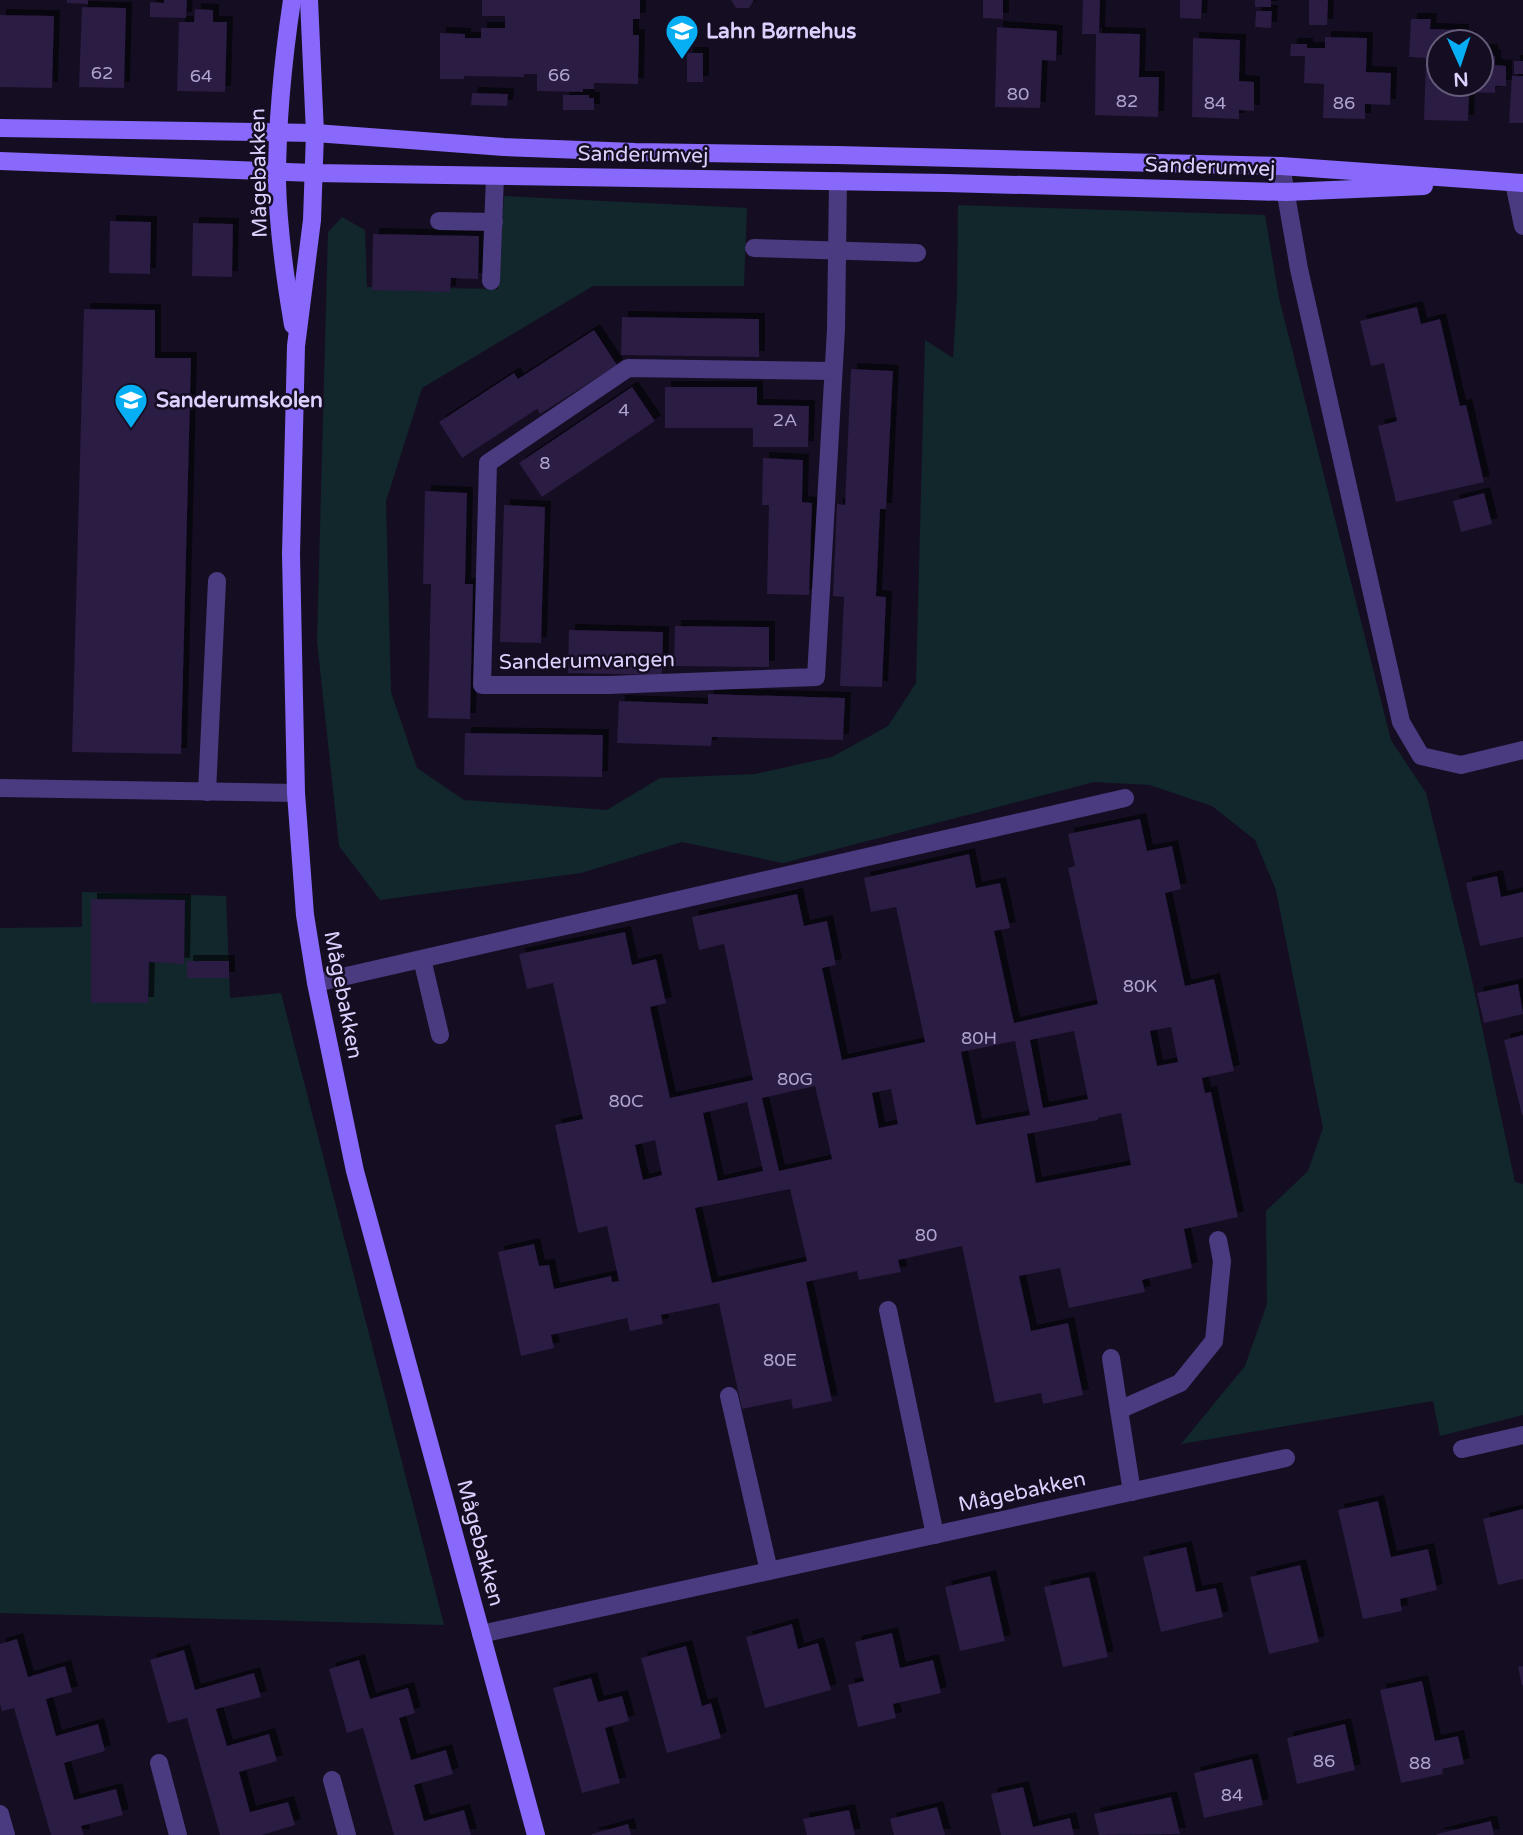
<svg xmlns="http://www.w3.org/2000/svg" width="1523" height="1835" font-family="'Varela Round',sans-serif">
<defs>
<filter id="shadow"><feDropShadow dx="6" dy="-6" stdDeviation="0" flood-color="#0009"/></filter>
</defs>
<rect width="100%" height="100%" fill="#150e22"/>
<g fill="#11272c">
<path d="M504,196L747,208L744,286H593L422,388L386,501L391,692L417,768L464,800L607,810L660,778L755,774L832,757L888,726L916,683L925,340L953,358L957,297L958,205L1265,215L1279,298L1391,740L1426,793L1470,971L1515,1182L1523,1184V1415L1440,1436L1433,1401L1181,1444L1245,1366L1267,1304L1266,1211L1308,1171L1323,1128L1276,890L1255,840L1212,806L1150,785L1094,782L783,863L682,842L581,873L380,900L339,846L317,641L328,232L342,217L365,230L367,287L498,289Z"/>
<path d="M82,892L226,896L230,998L281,993L444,1625L0,1613V928L82,927Z"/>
</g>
<g fill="#2a1b42" fill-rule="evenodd" filter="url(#shadow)">
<path d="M67,0H88V4L67,3Z"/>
<path d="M164,0H187L186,18L150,17V2L164,3Z"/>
<path d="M482,0H640V19H633V35H639L638,84L594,83V89H583V92L537,91V74H524V77L464,76V79H440V33L465,34V38H481V28H505V16H482Z"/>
<path d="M731,0H754L749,8H736Z"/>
<path d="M983,0H1003V19L983,18Z"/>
<path d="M1083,0H1100L1099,33L1140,34L1139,77H1159L1158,117L1095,115L1096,34H1082Z"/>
<path d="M1180,0H1202L1201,19L1180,18Z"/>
<rect x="1255" y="0" width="16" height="7"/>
<path d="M1309,0H1328L1327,25H1309Z"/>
<path d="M82,7L126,8L124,88L79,87Z"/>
<path d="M195,9L213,10V22H227L225,92L177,91L179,22H194Z"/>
<path d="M1256,11H1272L1271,28L1255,27Z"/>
<path d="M0,15L54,16L52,88L0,87Z"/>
<path d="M1411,19H1431L1430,29L1463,30V37H1470V42H1439V84H1481V50H1492V55L1495,56V65L1506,66V86H1495V93L1469,92L1468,121L1424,120L1426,58L1409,57Z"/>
<path d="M997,27L1057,31L1056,61L1042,60L1040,108L995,107Z"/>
<path d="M1325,37L1367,38L1366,72L1391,73L1390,105L1365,104V119L1323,118L1324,84L1304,83L1305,56H1290L1291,44H1307V48H1325Z"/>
<path d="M1193,38L1240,40L1239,81L1254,82V111L1239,110V119L1192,117Z"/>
<rect x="687" y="53" width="16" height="29"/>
<rect x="1514" y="61" width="9" height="13"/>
<path d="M1512,76H1523V123H1509Z"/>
<path d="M472,93L508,94L507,106L471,105Z"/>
<path d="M563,95H589V98H594V110H563Z"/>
<path d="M110,221L151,222L150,274L109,273Z"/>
<path d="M193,223L233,224L232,277L192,276Z"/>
<path d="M373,234L479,236L478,279L451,278L450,292L372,290Z"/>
<path d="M1417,307L1421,324L1440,319L1460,406L1466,405L1484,482L1396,502L1378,426L1397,421L1384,363L1371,366L1360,321Z"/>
<path d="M84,309L155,310V358H191L181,754L72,752Z"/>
<path d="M622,317L759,319V357L621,355Z"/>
<path d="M594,330L617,365L540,414L537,409L462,458L439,422L514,373L518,379Z"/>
<path d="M851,369L893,371L886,509H880L876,596L886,597L882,687L840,686L844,597L833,596L837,504L845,505Z"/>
<path d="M632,387L655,421L542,497L519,463Z"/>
<path d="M665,387H757V405L809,406L808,447H753V428H665Z"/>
<path d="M763,458L803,460L802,502L812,503L809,595L767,594L769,505H762Z"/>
<path d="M425,491L467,493L465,584H473L470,719L428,718L431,584H423Z"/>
<path d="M1484,493L1492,524L1461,532L1453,501Z"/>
<path d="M504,505L545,507L541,643L500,642Z"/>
<path d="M675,626L769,627V667L674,666Z"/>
<path d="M569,630L663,632L662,675L568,673Z"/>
<path d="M708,694L845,698L843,740L712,737L711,746L617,743L619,701L708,704Z"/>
<path d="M465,733L603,735L602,777L464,775Z"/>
<path d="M1140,819L1147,851L1172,846L1181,889L1165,893L1185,986L1214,979L1234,1071L1202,1078L1205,1093L1211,1092L1238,1217L1184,1229L1192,1268L1142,1280L1145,1292L1069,1308L1060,1268L1019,1276L1031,1331L1068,1323L1083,1395L1043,1404L1041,1393L995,1403L962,1246L898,1260L901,1272L859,1280L857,1271L806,1282L832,1401L793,1409L791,1399L742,1409L719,1303L661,1315L663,1324L630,1331L627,1318L551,1335L554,1348L521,1356L498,1252L534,1244L539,1266L549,1265L554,1289L611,1276L612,1282L619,1281L607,1226L578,1233L555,1125L583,1119L553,983L527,989L519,954L625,932L632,965L656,959L666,1003L650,1007L670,1098L753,1080L724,944L699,950L692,917L797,894L804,926L827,921L836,965L822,968L842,1060L925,1042L896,907L871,912L864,878L969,854L976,888L1000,883L1010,928L994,931L1014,1023L1098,1004L1068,868L1075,866L1068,834ZM1171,1027L1178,1062L1157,1066L1150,1031ZM1074,1031L1088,1099L1043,1108L1030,1040ZM1015,1041L1030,1115L976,1125L961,1052ZM815,1086L832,1159L779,1171L762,1098ZM891,1089L898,1124L879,1128L872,1093ZM747,1102L763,1171L718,1181L703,1113ZM1121,1113L1131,1165L1036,1183L1027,1134L1098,1120V1118ZM655,1140L662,1175L643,1180L635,1145ZM790,1189L807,1261L712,1283L695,1208Z"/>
<path d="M1497,876L1501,897L1523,892V937L1480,946L1466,883Z"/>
<path d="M91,899L185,900L184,964L149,962L148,1003H91Z"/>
<rect x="187" y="961" width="42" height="17"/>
<path d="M1518,984L1523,1014L1484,1023L1477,993Z"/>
<path d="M1523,1035V1115H1522L1504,1040Z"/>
<path d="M1378,1501L1391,1557L1428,1549L1437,1590L1400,1599L1402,1611L1363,1619L1338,1510Z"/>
<path d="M1523,1509V1579L1498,1585L1483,1519Z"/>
<path d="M1186,1547L1196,1592L1216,1588L1223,1617L1161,1632L1143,1557Z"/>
<path d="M1300,1565L1319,1642L1269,1654L1250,1577Z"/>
<path d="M990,1576L1005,1641L960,1651L945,1587Z"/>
<path d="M1089,1577L1108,1657L1063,1667L1044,1587Z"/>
<path d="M792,1624L798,1649L818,1643L831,1690L765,1708L746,1637Z"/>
<path d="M892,1633L900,1668L933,1660L941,1693L893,1704L896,1718L858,1727L848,1685L864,1681L855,1642Z"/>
<path d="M17,1639L28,1677L65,1666L72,1692L46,1699L56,1736L98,1724L105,1751L64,1763L74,1800L116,1789L123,1815L81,1826L84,1835H51L14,1708L2,1711L0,1704V1644Z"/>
<path d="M686,1646L702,1706L711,1703L721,1738L667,1753L641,1658Z"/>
<path d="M184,1650L195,1690L254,1673L261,1697L216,1709L227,1746L269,1734L277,1761L239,1772L250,1812L288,1802L295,1825L262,1835H220L187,1718L168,1723L150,1660Z"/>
<path d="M359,1660L370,1699L408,1688L415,1713L399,1718L411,1760L446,1750L453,1774L414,1785L424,1821L464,1810L471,1835H394L363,1728L347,1733L329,1669Z"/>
<path d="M1523,1666V1685H1522L1518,1667Z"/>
<path d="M591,1678L598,1702L622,1696L629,1721L605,1728L620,1783L582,1793L553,1688Z"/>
<path d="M1422,1681L1435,1741L1458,1736L1464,1764L1442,1769L1443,1774L1401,1783L1380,1690Z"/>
<path d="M1345,1724L1355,1770L1297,1784L1287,1738Z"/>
<path d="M1252,1759L1263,1805L1204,1818L1194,1773Z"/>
<path d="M1023,1787L1033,1827L1070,1818L1074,1835H1001L991,1794Z"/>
<path d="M1171,1797L1180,1834L1099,1835L1094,1814Z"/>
<path d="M937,1807L945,1835H894L890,1819Z"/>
<path d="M849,1810L855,1835H807L803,1819Z"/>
<path d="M1491,1821L1494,1835H1437V1834Z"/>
<path d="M628,1824L631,1835H592V1834Z"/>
</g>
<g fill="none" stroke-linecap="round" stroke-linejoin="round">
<g stroke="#4a3a80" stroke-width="18">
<path d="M1281,166L1299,269L1401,722L1421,756L1461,765L1523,750"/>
<path d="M1514,183L1523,226"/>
<path d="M439,221L494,222"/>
<path d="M754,248L917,253"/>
<path d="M491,281L495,176"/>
<path d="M0,788L296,793"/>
<path d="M207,792L217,581"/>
<path d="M422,959L440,1035"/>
<path d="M316,983L1125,798"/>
<path d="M888,1310L935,1535"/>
<path d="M1111,1358L1119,1410"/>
<path d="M729,1396L769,1571"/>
<path d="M1462,1449L1523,1435"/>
<path d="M1132,1492L1119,1410L1180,1383L1214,1341L1222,1261L1218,1240"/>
</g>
<g stroke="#4a3a80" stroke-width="18">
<path d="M833,371L628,368L488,463L482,685H609L816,677L836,329L838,181"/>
<path d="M481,1634L1286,1458"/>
<path d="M159,1763L178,1835"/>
<path d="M332,1780L347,1835"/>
<path d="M0,1814L6,1835"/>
</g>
<g stroke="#8969fb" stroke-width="18">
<path d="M292,0C283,60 277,120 277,181C278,229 285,278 293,325"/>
<path d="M309,0L315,133L312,220L296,346L291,554L296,793L305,915L316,983L355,1171L536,1835"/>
<path d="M0,128L315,133L504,147L635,152L837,155L1281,166L1523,183"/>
<path d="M0,161L314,173L946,183L1286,192L1424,186"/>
</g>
</g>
<defs>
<symbol id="school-pin" viewBox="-11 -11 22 30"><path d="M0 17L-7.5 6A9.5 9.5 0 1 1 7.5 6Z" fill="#06aef4" stroke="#150e22"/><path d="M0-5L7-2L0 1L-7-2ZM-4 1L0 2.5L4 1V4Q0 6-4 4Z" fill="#fff"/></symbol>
</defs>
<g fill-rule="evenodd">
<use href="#school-pin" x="663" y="12" width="38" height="52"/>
<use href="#school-pin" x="112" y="381" width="38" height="52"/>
</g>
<g text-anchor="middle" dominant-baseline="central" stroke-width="5" stroke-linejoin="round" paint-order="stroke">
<g font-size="18" fill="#b1a3cf">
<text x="102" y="73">62</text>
<text x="559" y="75">66</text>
<text x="201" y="76">64</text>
<text x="1018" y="94">80</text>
<text x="1127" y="101">82</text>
<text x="1215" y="103">84</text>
<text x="1344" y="103">86</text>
<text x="624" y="410">4</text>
<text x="785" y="420">2A</text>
<text x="545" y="463">8</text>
<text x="1140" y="986">80K</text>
<text x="979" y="1038">80H</text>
<text x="795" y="1079">80G</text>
<text x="626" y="1101">80C</text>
<text x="926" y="1235">80</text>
<text x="780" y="1360">80E</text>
<text x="1324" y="1761">86</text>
<text x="1420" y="1763">88</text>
<text x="1232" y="1795">84</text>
</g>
<g font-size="21" font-weight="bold" fill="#ded0fe" stroke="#150e22" text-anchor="start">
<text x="706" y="31">Lahn Børnehus</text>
<text x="156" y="400">Sanderumskolen</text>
</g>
<g font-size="21" fill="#ded0fe" stroke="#150e22">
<text transform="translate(643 155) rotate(1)">Sanderumvej</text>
<text transform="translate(1210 167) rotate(2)">Sanderumvej</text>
<text transform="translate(259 173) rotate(-91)">Mågebakken</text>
<text transform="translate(587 661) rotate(-1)">Sanderumvangen</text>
<text transform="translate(343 995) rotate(79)">Mågebakken</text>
<text transform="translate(1022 1492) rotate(-12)">Mågebakken</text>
<text transform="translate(480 1543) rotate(75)">Mågebakken</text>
</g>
</g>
<g transform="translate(1460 63) rotate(177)"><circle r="33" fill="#150e22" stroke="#655c7a" stroke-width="2"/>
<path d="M0-5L12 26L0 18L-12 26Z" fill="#06aef4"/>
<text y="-10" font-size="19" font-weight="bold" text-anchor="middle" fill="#ded0fe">N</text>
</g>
</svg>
